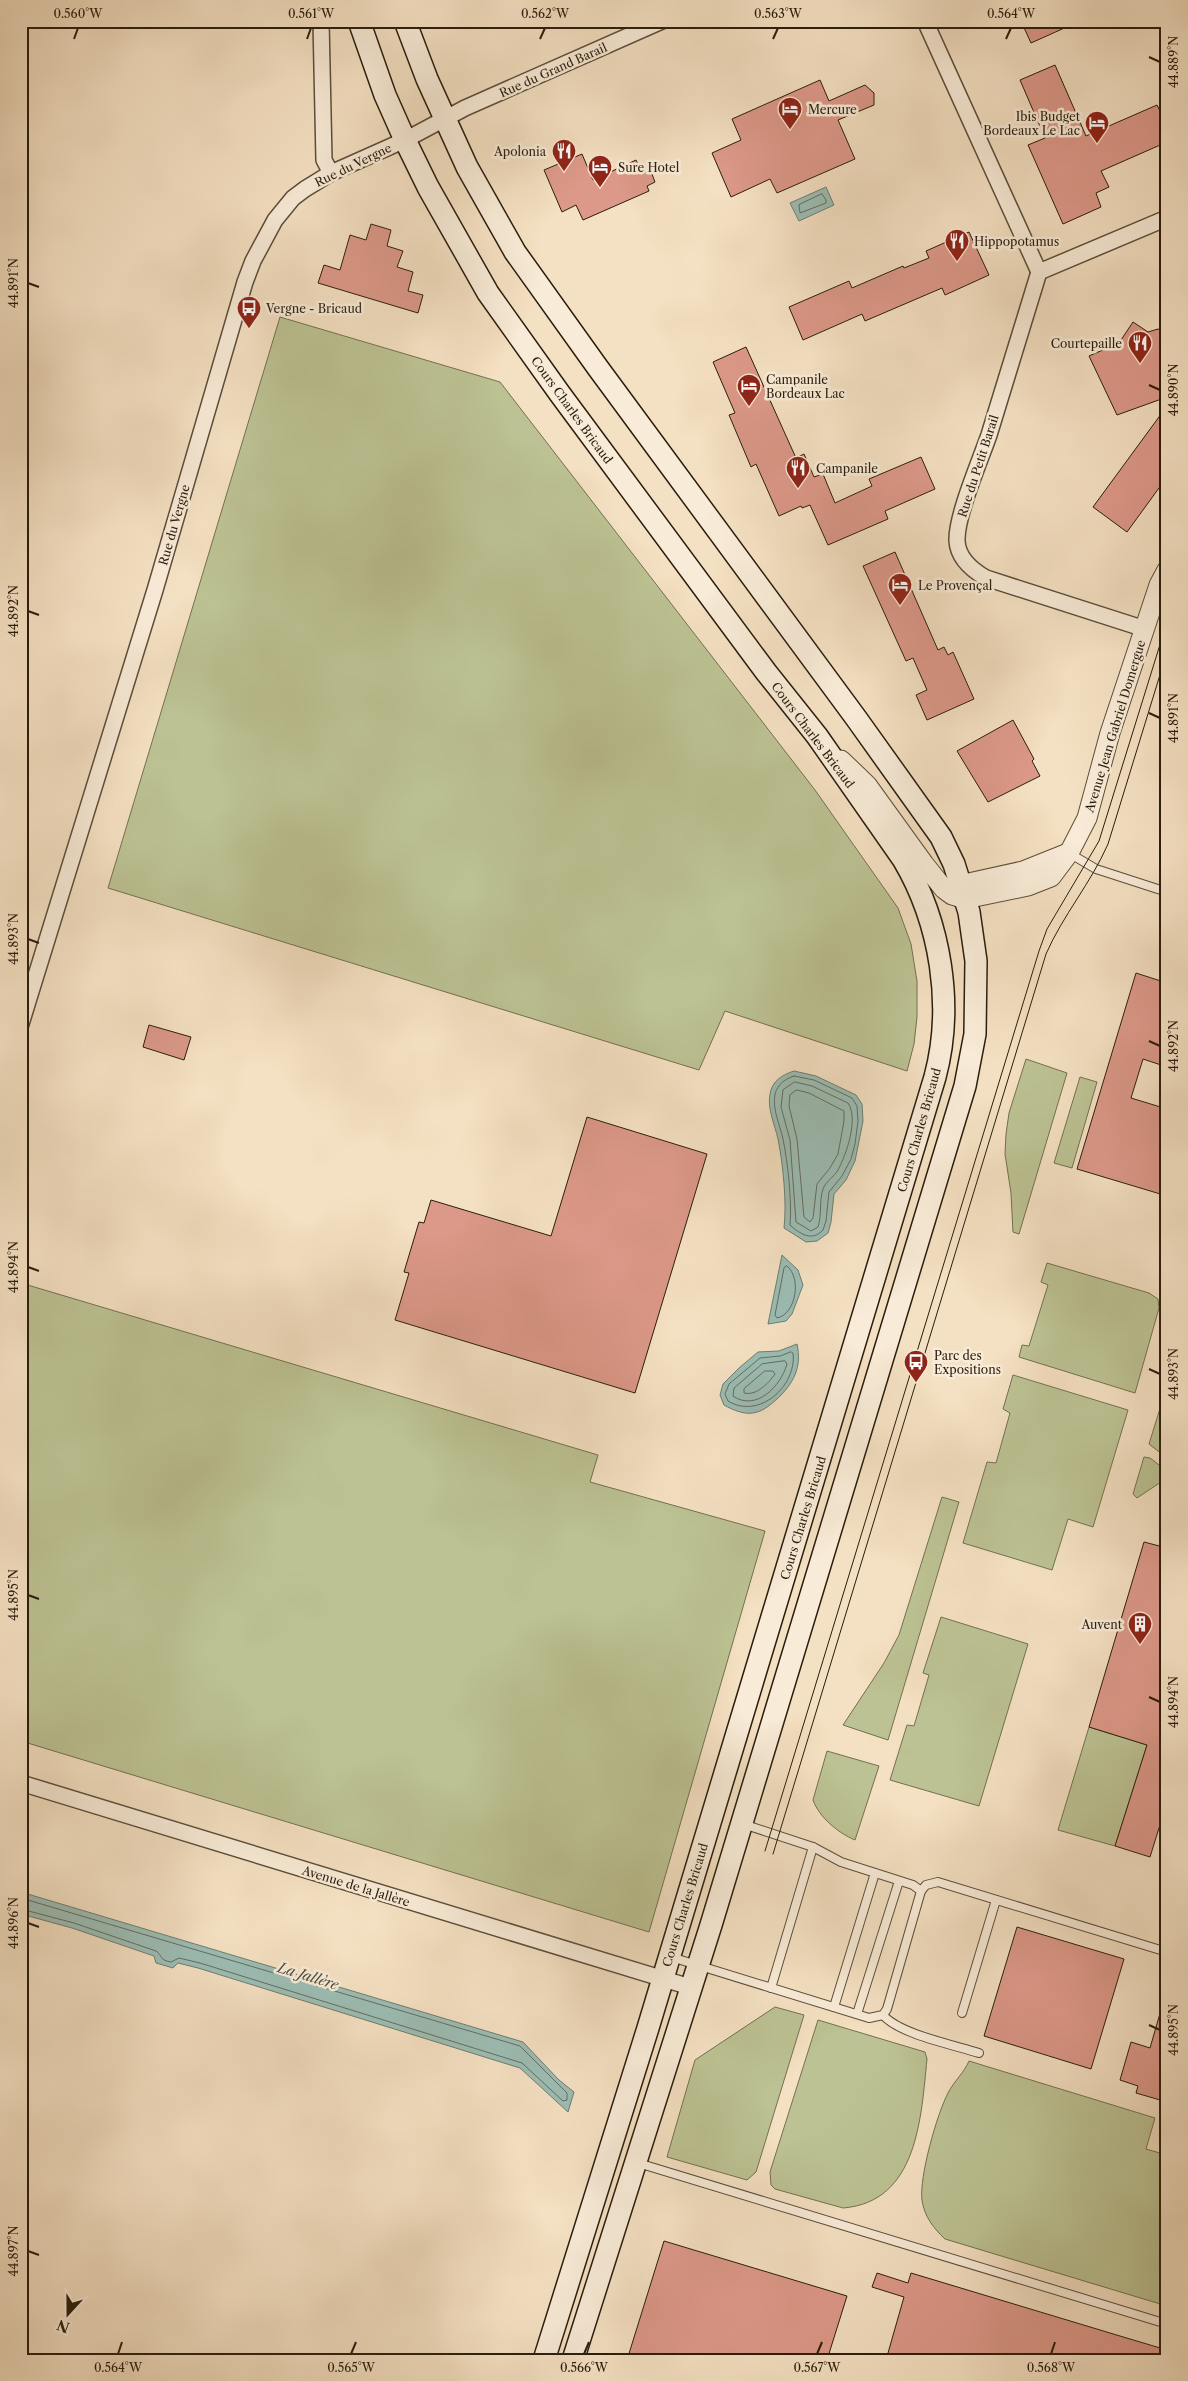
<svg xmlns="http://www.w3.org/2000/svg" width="1188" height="2381" font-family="'Libre Caslon Text',serif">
<rect width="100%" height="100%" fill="#f4e0c2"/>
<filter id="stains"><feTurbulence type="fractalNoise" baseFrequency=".004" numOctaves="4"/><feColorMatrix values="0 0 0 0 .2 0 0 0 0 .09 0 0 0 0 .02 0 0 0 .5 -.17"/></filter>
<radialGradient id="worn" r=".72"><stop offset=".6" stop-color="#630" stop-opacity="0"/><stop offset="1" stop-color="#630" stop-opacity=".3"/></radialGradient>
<g fill="#bcc293" stroke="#737050">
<path d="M280,317L500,382L815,790L898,908L911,944L917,981V1017L914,1044L907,1071L725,1011L699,1070L108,888Z"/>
<path d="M1026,1059L1067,1073L1019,1234L1013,1232L1011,1193L1005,1154L1006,1134L1009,1113Z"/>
<path d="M1080,1077L1097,1082L1072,1168L1054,1163Z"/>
<path d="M1047,1263L1149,1293L1158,1299L1159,1308L1135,1393L1019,1357L1022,1345L1029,1346L1048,1285L1041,1282Z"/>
<path d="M21,1283L598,1455L590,1482L765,1531L649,1932L21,1741Z"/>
<path d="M1013,1375L1128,1410L1093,1527L1068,1519L1052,1570L963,1543L987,1462L996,1463L1010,1413L1003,1409Z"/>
<path d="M1167,1386V1458L1149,1444Z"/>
<path d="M1144,1457L1150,1458L1167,1471V1478L1137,1498L1133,1494Z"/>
<path d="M942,1497L959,1502L888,1740L843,1725L884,1663L899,1635Z"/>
<path d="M941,1617L1028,1644L979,1806L890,1780L907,1725L914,1726L929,1675L923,1673Z"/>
<path d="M1089,1727L1147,1745L1115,1846L1058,1830Z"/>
<path d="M827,1751L879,1766L855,1840C838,1833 819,1817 813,1800Z"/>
<path d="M775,2007L804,2015L756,2172L747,2180L667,2157L695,2060Z"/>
<path d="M818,2020L925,2052L927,2059C921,2117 918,2202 843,2208L775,2189L771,2185L770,2172Z"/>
<path d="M969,2061L1155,2118L1146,2149L1167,2155V2306L945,2239C934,2229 924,2216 922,2200C919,2177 937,2114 948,2093C954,2081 964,2073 969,2061Z"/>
</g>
<g fill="#9cbdb4" stroke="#6e7d71">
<path d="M826,187L834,205L799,221L790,203Z"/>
<path d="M794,1071L816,1076L856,1095L862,1104L863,1121L855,1161L846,1180L834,1194L831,1222L828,1233L817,1241L806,1242L784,1228C787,1203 783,1164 778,1139C775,1125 767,1109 770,1094C772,1081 782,1075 794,1071Z"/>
<path d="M782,1255L798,1270L803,1285L792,1314L786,1321L768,1324Z"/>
<path d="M797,1344C802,1367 794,1383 777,1399C771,1404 765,1410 757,1412C746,1416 733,1410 724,1405L720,1395L723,1384L739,1368L758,1352L779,1351Z"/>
<path d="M21,1892L523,2042L559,2080L574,2092L568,2112L520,2068L198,1968L178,1963L173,1968L156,1963L154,1956L72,1928L21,1914Z"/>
</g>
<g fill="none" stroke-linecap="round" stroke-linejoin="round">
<g stroke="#636d60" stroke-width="1">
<path d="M822,194L826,200V203L800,213L799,205Z"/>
<path d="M794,1076L814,1080L852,1098L857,1106L858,1121L855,1144L851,1159L842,1176L829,1192L826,1221L823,1230C812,1242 800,1234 790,1225C792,1200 788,1164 783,1139C780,1125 772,1109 775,1094C778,1084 785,1079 794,1076Z"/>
<path d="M795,1082L812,1086L848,1103C859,1119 846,1155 838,1170C834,1177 826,1181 823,1189C819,1201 822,1215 818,1227L811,1231L796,1222L790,1140L781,1107L783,1090Z"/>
<path d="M797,1090L809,1093L844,1111V1121L838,1154L830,1168L817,1184L813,1218L810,1222L804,1217L797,1139L789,1106L790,1095Z"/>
<path d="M787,1266C802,1278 796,1314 777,1318L775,1315L784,1268Z"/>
<path d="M791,1352L793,1353C797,1386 759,1420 728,1401L725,1394L729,1384L760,1358L780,1356Z"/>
<path d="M785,1361L787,1364C781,1386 756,1412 733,1396L734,1388L762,1364Z"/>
<path d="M765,1371H773L775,1374C768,1384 756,1396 744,1393V1389Z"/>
<path d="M21,1898L520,2046L567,2093V2100L563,2101L522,2063L200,1963L179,1958L171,1962C159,1960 163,1956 156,1951L74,1923L21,1909"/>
</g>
</g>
<g fill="#dc9888" stroke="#2a1d0d">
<path d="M1021,21H1080L1031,43Z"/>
<path d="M1055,65L1086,136L1157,105L1167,125V142L1101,171L1109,187L1096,193L1101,207L1063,224L1028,145L1045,138L1020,80Z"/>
<path d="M820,80L829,101L865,85L874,93V105L838,120L855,159L777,193L770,179L731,197L712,153L741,140L732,119Z"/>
<path d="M582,154L593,180L636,160L642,173L650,169L655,182L647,186L649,191L583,220L576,205L562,212L544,170Z"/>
<path d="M371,224L391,230L387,246L403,251L397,267L413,272L408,291L423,295L418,313L318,283L324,265L340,270L350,235L366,240Z"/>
<path d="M969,232L989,275L945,295L942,288L865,321L862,314L803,340L789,307L849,281L852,288L903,266L904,268L929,258L926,251Z"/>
<path d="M1133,322L1148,332L1158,329L1167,332V397L1117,415L1089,356L1119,343Z"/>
<path d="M746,347L796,458L804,454L814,477L823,474L835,503L872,486L869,479L921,457L935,489L885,511L888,519L828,545L810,505L802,508L801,506L779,516L756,464L751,467L729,415L735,413L713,362Z"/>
<path d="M1167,406V477L1127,532L1093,507Z"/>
<path d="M895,552L938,650L944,647L948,655L953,652L974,699L927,720L916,695L927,690L913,658L906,661L863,566Z"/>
<path d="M1013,720L1034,759L1032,761L1040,776L988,802L957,751Z"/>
<path d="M1136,973L1167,983V1067L1143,1059L1131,1098L1167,1109V1196L1077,1169Z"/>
<path d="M149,1025L191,1037L184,1060L143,1047Z"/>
<path d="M587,1117L707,1154L635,1393L395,1320L409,1273L404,1272L419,1222L424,1223L431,1200L551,1236Z"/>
<path d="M1144,1542L1167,1548V1813L1164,1812L1150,1857L1115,1846L1147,1745L1089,1727Z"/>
<path d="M1017,1927L1124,1959L1091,2069L984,2036Z"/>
<path d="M1163,2003L1167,2004V2102L1136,2093L1138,2086L1120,2080L1131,2042L1150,2048Z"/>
<path d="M664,2241L847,2296L827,2360H627Z"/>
<path d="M877,2273L908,2283L911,2273L1120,2336L1167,2350V2360H886L904,2297L872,2287Z"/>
</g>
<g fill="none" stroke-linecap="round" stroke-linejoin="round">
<defs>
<g id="service">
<path d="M1069,853L1096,869L1167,892"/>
<path d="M921,1891L926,1885L938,1882L1167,1952"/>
<path d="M671,1957L869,2018L883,2015L887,2009L921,1891L913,1885L841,1862L813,1847L743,1824"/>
<path d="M771,1988L813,1847"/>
<path d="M834,2007L875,1873"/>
<path d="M962,2013L996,1900"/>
<path d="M857,2014L899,1881"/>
<path d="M883,2015C899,2034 954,2045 979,2053"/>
<path d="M638,2163L1167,2324"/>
</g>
<g id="minor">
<path d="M321,21L324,160L331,173"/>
<path d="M925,21L1039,272L1167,218"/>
<path d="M1039,272C1022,326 1006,381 989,435C980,461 956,516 957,541C958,558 972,570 986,578L1145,629"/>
<path d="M21,1024L155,590L245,282L253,261L275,220L293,198L305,189L331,173L405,140L465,108L662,21"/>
<path d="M21,1783L690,1987"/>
</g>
<g id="tertiary">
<path d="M841,760L867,785L924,864L944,889L952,895L965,899L1028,886L1051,877L1069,853L1087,818L1110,733L1159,585L1167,570"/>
<path d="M946,888L1023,871L1068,853"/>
</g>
<g id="secondary">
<path d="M359,21L385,95L405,140L428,187L488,293L560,394L766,672L817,736L903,859C941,923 954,1006 935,1077L648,2028L544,2360"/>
<path d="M405,21L427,79L467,167L515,252L598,368L856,718L941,837L954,864L969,912L976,961L975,1034L965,1086L711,1925L573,2360"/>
</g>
</defs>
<use href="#service" stroke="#5c4e3a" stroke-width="10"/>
<use href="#minor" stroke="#5c4e3a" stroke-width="18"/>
<use href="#tertiary" stroke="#5c4e3a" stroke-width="21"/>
<use href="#secondary" stroke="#2a1d0d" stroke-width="24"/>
<use href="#service" stroke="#f8ebd7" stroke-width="8"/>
<use href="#minor" stroke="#f8ebd7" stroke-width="15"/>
<use href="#tertiary" stroke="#f8ebd7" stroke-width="19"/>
<use href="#secondary" stroke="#f8ebd7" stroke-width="21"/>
<g stroke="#2a1d0d" stroke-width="1">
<path d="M765,1851L1039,951L1047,929L1099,841L1167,622"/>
<path d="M773,1854L1046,954C1063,915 1091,883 1108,844L1167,652"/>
</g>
</g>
<path fill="none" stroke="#2a1d0d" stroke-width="2" d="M74,39L78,28M307,39L311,28M540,39L545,28M773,39L778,28M1006,39L1011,28M1149,57L1160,62M28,283L39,287M1149,385L1160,390M28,611L39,615M1149,713L1160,718M28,939L39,943M1149,1041L1160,1046M28,1267L39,1271M1149,1369L1160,1374M28,1595L39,1599M1149,1697L1160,1702M28,1923L39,1927M1149,2025L1160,2030M28,2251L39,2255M118,2354L122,2342M351,2354L356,2342M584,2354L589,2342M817,2354L822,2342M1051,2354L1055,2342"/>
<defs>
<symbol id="hotel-pin" viewBox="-11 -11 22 30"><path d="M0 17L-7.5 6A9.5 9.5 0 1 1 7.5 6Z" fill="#8f2418" stroke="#f8ebd7"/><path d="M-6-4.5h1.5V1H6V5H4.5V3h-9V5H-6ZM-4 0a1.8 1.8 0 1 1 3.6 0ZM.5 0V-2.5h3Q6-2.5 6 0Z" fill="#fff"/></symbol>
<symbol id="restaurant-pin" viewBox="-11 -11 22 30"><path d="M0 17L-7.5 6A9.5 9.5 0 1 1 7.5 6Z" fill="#8f2418" stroke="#f8ebd7"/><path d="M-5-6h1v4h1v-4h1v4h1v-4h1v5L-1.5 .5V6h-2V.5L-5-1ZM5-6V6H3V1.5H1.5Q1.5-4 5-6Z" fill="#fff"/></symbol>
<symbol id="bus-pin" viewBox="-11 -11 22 30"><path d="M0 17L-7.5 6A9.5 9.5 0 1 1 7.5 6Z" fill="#8f2418" stroke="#f8ebd7"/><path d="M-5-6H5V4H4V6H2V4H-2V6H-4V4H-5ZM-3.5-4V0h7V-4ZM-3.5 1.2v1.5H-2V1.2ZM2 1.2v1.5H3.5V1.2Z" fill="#fff"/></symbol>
<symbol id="building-pin" viewBox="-11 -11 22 30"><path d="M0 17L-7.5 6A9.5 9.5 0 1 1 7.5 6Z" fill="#8f2418" stroke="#f8ebd7"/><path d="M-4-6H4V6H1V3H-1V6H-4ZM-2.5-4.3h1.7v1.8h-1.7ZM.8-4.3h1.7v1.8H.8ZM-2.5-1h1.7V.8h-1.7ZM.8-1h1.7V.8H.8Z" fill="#fff"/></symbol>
</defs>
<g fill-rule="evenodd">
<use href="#hotel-pin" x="776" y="95" width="28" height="38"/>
<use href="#hotel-pin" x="1083" y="109" width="28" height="38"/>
<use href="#restaurant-pin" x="550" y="137" width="28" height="38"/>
<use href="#hotel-pin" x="586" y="153" width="28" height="38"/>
<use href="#restaurant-pin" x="943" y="227" width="28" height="38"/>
<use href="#bus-pin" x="235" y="294" width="28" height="38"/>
<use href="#restaurant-pin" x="1126" y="329" width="28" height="38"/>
<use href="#hotel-pin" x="735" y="372" width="28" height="38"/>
<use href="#restaurant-pin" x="784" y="454" width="28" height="38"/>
<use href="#hotel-pin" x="886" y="571" width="28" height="38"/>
<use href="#bus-pin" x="902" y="1348" width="28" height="38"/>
<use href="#building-pin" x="1126" y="1610" width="28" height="38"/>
</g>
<g text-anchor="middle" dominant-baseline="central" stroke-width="5" stroke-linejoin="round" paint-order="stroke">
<g font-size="12" fill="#2a1d0d" stroke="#f8ebd7">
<text transform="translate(553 70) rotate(-24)">Rue du Grand Barail</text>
<text transform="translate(353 165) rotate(-26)">Rue du Vergne</text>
<text transform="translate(572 410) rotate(54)">Cours Charles Bricaud</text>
<text transform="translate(978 466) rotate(-72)">Rue du Petit Barail</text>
<text transform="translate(174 525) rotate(-74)">Rue du Vergne</text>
<text transform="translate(1115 726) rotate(-73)">Avenue Jean Gabriel Domergue</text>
<text transform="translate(813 735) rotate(53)">Cours Charles Bricaud</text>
<text transform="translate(919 1130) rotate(-74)">Cours Charles Bricaud</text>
<text transform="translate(803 1518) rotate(-73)">Cours Charles Bricaud</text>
<text transform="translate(356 1886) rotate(17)">Avenue de la Jallère</text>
<text transform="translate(685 1905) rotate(-73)">Cours Charles Bricaud</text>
</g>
<g font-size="12" fill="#2a1d0d" stroke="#f8ebd7" text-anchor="start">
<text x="808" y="109">Mercure</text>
<text x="1080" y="116" text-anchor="end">Ibis Budget<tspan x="1080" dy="14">Bordeaux Le Lac</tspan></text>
<text x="546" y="151" text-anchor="end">Apolonia</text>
<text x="618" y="167">Sure Hotel</text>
<text x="974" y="241">Hippopotamus</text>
<text x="266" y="308">Vergne - Bricaud</text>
<text x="1122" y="343" text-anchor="end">Courtepaille</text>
<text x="766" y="379">Campanile<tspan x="766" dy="14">Bordeaux Lac</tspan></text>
<text x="816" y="468">Campanile</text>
<text x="918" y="585">Le Provençal</text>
<text x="934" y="1355">Parc des<tspan x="934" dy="14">Expositions</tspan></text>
<text x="1122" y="1624" text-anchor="end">Auvent</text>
</g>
<g font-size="14" font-style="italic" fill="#4c4d3f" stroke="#f8ebd7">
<text transform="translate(308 1976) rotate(17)">La Jallère</text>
</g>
</g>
<rect width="1188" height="2381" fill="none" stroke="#f4e0c2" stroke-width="55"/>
<g transform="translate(68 2314) rotate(201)" stroke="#f8ebd7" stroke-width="4" paint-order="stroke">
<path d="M0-4L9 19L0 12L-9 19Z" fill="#2a1d0d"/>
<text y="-8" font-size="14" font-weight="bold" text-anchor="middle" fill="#2a1d0d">N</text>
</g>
<rect x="28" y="28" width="1132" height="2326" fill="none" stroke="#2a1d0d" stroke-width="2"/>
<g font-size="12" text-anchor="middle" fill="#2a1d0d">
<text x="78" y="18">0.560°W</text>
<text x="311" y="18">0.561°W</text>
<text x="545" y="18">0.562°W</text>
<text x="778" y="18">0.563°W</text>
<text x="1011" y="18">0.564°W</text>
<text transform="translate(1174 62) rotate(-90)" y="4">44.889°N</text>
<text transform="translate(14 283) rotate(-90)" y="4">44.891°N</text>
<text transform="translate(1174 390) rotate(-90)" y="4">44.890°N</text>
<text transform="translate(14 611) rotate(-90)" y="4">44.892°N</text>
<text transform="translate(1174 718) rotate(-90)" y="4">44.891°N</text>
<text transform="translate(14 939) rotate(-90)" y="4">44.893°N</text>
<text transform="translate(1174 1046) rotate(-90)" y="4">44.892°N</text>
<text transform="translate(14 1267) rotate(-90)" y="4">44.894°N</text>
<text transform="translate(1174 1374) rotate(-90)" y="4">44.893°N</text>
<text transform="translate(14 1595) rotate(-90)" y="4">44.895°N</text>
<text transform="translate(1174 1702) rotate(-90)" y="4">44.894°N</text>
<text transform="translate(14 1923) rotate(-90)" y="4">44.896°N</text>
<text transform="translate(1174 2030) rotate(-90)" y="4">44.895°N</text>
<text transform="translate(14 2251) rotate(-90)" y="4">44.897°N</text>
<text x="118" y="2372">0.564°W</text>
<text x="351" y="2372">0.565°W</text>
<text x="584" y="2372">0.566°W</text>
<text x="817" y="2372">0.567°W</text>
<text x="1051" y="2372">0.568°W</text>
</g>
<rect width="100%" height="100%" filter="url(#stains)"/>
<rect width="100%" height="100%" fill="url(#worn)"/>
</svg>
